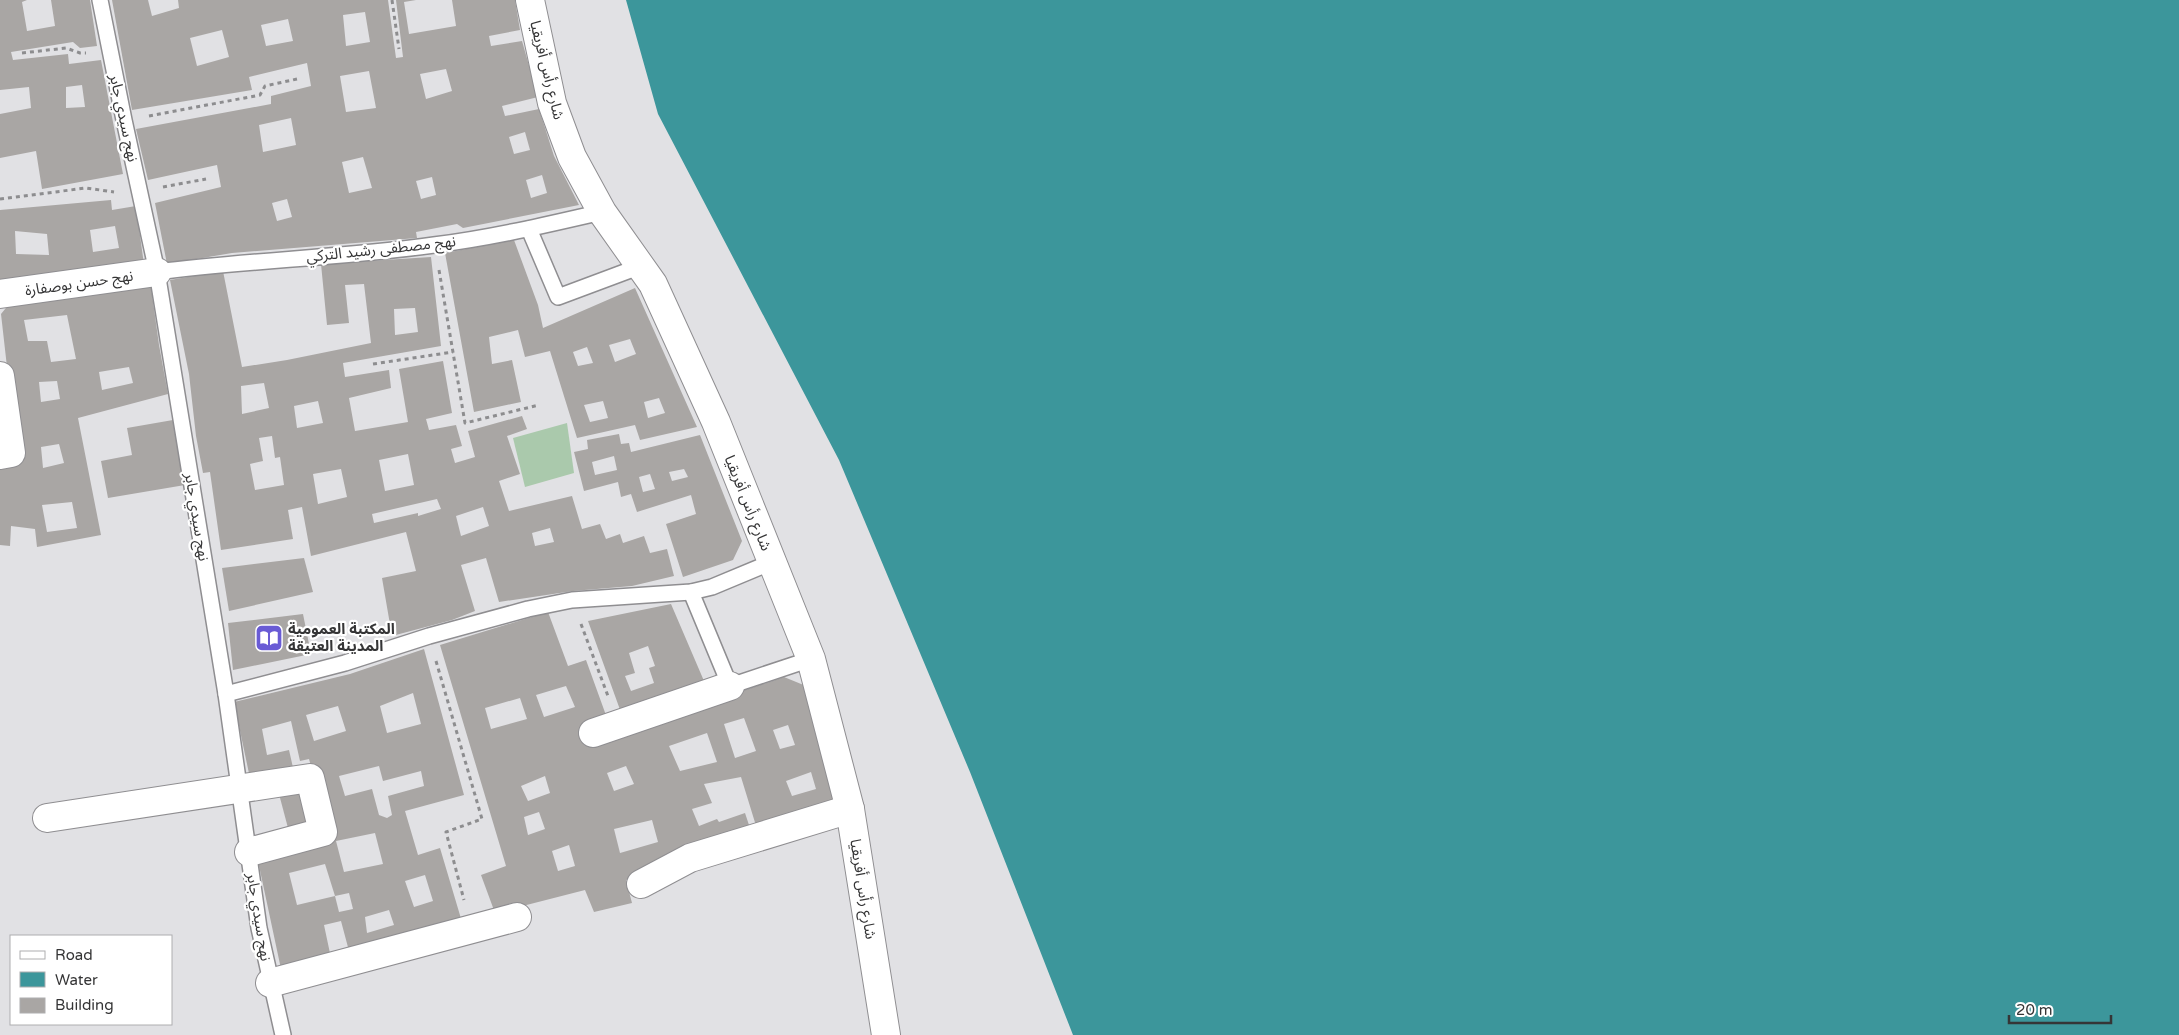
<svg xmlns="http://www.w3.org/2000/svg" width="2179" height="1035" font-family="'Varela Round','Noto Sans Arabic',sans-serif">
<rect width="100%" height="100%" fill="#e1e1e4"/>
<path fill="#aac9ac" d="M567,423L574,473L525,487L513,438Z"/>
<path fill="#3c969b" d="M626,0H2179V1035H1073L970,772L839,460L658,114Z"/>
<g fill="#a9a6a4" fill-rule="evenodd">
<path d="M0,0H27L22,2L27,31L55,26L51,0H90L97,46L80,48L73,42L11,52L13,60L68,54L69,64L101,60L123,174L42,189L36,151L0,158V114L31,108L29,87L0,90ZM82,85L85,107L66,108V87Z"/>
<path d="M112,0H148L152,16L179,8L178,0H388L396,58L403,57L396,0H416L404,2L409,34L456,26L452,0H515L520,30L489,36L491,46L522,41L538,97L502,106L505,116L539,109L554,156L579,205L463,228L457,224L416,232L417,238L232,253L167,264L155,203L221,187L217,165L148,180L136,129L271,104V96L311,86L307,63L249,77L252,90L132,110ZM365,12L370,42L346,46L343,15ZM288,19L293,41L266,46L261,25ZM222,30L229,57L197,66L190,38ZM446,69L452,91L426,99L420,74ZM369,71L376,108L346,112L340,76ZM291,118L296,145L263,152L259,125ZM525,132L530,150L514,154L509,137ZM363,157L372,188L349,193L342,162ZM542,175L547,193L531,198L526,180ZM432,177L436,195L421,199L416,181ZM287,199L292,217L277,221L272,203Z"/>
<path d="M111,200L112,210L136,206L145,272L0,282V210ZM115,226L119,248L93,252L90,230ZM15,231L47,234L49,255L16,254Z"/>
<path d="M514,240L538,305L543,328L635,288L697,427L640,440L635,425L577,438L550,351L525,357L518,330L489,337L492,364L512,360L521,402L474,412L445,253ZM630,339L636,354L615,362L609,345ZM587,347L593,363L578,366L573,352ZM659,398L665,413L648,418L644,402ZM603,401L608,418L590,422L584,405Z"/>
<path d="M431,257L441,346L343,363L345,377L389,370L391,388L349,398L355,431L408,422L399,369L443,361L452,413L426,419L429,430L456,425L462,446L451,449L455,463L475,457L468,431L522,416L527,429L507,436L520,474L499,481L509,511L572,496L582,529L600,524L606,539L620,534L623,543L644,536L650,553L667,549L674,576L632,586L573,591L499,602L486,558L461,565L475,611L452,620L392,636L382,578L416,571L406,532L311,556L302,507L288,510L293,539L221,550L210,472L203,473L196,436L189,374L170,280L223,271L242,367L287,360L371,343L364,284L345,285L349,323L327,325L321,264ZM415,308L418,332L395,335L394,309ZM264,383L269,408L242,414L241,386ZM318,401L323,423L297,428L294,406ZM272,436L275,458L280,457L284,485L255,490L250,464L263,461L259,438ZM408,454L414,485L385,491L379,460ZM341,469L347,497L318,504L313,474ZM437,499L441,509L418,516V513L374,523L372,514ZM483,507L489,526L461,536L456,516ZM550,528L554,542L535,546L532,533Z"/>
<path d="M151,287L159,345L168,394L78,418L101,535L37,547L35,529L11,526L10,546L0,545V466L21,462L7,367L1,314L10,303ZM67,315L76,359L51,362L47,341H28L24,320ZM129,367L133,383L102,390L99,372ZM57,381L60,399L41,402L39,382ZM59,444L64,463L43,468L41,447ZM72,502L77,528L47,532L42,505Z"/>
<path d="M173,420L185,485L108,498L101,461L132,455L127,428Z"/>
<path d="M619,434L621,444L629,443L631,452L700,435L742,541L733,560L683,577L666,524L696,514L691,495L637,512L631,494L621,497L618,482L584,491L574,452L588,449L587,440ZM614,456L617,470L595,475L592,462ZM684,469L688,477L672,481L669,472ZM650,474L655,489L643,492L639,477Z"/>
<path d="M304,558L313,592L229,611L222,568Z"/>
<path d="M671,604L707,688L623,718L588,621ZM648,646L655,666L649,668L654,683L631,691L625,676L635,673L629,653Z"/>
<path d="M548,612L568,666L586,660L607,718L716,700L784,677L806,686L838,806L757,829L741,777L704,784L712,803L692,809L699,826L717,819L719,822L745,813L751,831L691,851L626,880L632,903L594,912L585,890L495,913L481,875L506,866L440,645ZM566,686L575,707L544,717L536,695ZM520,698L527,719L491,729L485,708ZM744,718L756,751L735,758L724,724ZM788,725L795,745L780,749L773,730ZM707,733L717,762L680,771L669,746ZM626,766L634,784L614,791L607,773ZM811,772L816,789L792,796L786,781ZM545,776L550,793L528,801L521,786ZM539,812L545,829L528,835L524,817ZM652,820L658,842L620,853L614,829ZM569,845L575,866L558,871L552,851Z"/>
<path d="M303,614L311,654L233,670L228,623Z"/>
<path d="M424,649L464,795L405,811L418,855L440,848L462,922L349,951L341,921L324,925L331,958L281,969L258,861L328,826L309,759L300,761L291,721L262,729L267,755L289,750L294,772L251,783L234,702L350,674ZM413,693L421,724L387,733L380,706ZM338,706L346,731L314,741L306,715ZM379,766L383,781L421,771L424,786L388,796L392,815L387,818L379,815L372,789L345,796L339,776ZM375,833L383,864L344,872L336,841ZM325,864L335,896L349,893L353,909L339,912L335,896L297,905L289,873ZM425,875L433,901L414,907L405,881ZM389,910L394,925L367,933L365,917Z"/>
<path d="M304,787L313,821L288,828L279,794Z"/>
</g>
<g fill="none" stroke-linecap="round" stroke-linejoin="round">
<defs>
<g id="lane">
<path d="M100,0L124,120L157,272L226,694L259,928L283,1035"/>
<path d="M529,229L558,297L641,266"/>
<path d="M157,272C249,260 342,258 434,245C490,238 546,225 602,212"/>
<path d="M691,592L730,686L811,659"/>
<path d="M226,694L345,663L429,636L528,609L572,600L691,592L712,587L772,562"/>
</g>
<g id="street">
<path d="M530,0L552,103L572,157L602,212L653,284L716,422L811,659L850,809L886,1035"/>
<path d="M0,294L157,272"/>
<path d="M0,376L11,453L0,455"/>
<path d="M593,733L730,686"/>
<path d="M47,818L310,778L323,832L249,852"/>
<path d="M641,884L690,858L850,809"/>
<path d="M270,983L517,917"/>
</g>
</defs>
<use href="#lane" stroke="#8f8e91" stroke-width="18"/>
<use href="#street" stroke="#8f8e91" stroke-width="30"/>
<g stroke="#8d8d8f" stroke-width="3" stroke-dasharray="4 4" stroke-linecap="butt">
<path d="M392,0L399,49"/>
<path d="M22,53L66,48L80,53H86"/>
<path d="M149,116L260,95L265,86L297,79"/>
<path d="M163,187L206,179"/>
<path d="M0,199L86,188L114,192"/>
<path d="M439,270L465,423L539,405"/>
<path d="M373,364L453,352"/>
<path d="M581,624L608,696"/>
<path d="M436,661L482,819L446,832L464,900"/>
</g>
<use href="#lane" stroke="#fff" stroke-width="15"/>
<use href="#street" stroke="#fff" stroke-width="28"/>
</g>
<defs>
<symbol id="library-square" viewBox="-11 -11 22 22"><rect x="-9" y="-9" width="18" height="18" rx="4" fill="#695bd5" stroke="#fff"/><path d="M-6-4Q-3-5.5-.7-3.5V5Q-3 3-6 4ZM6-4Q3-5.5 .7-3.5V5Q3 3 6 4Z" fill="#fff"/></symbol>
</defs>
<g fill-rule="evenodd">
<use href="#library-square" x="253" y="622" width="32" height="32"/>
</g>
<g text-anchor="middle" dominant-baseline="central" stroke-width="4.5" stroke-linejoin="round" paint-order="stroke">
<g font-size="15" fill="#353536" stroke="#fff">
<text transform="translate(547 70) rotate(76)">شارع رأس أفريقيا</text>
<text transform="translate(124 118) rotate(78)">نهج سيدي جابر</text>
<text transform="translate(381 249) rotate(-6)">نهج مصطفى رشيد التركي</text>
<text transform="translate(79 283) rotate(-8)">نهج حسن بوصفارة</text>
<text transform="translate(748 503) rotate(68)">شارع رأس أفريقيا</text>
<text transform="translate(197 517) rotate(81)">نهج سيدي جابر</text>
<text transform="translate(863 889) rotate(81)">شارع رأس أفريقيا</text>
<text transform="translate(259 917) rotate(81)">نهج سيدي جابر</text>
</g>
<g font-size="15" font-weight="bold" fill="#353536" stroke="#fff" text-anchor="start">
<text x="288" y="629">المكتبة العمومية<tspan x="288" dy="17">المدينة العتيقة</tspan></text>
</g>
</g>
<rect x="10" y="935" width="162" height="90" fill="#ffffff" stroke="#aeaeaf"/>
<rect x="20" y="951" width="25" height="8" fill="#ffffff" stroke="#aeaeaf"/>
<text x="55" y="960" font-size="15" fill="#353536">Road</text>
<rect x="20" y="972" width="25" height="15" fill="#3c969b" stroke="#aeaeaf"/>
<text x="55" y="985" font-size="15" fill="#353536">Water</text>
<rect x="20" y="998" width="25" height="15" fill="#a9a6a4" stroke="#aeaeaf"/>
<text x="55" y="1010" font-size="15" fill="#353536">Building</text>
<path d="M2009 1015v8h102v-8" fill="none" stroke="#353536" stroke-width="2.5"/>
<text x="2016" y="1015" font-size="15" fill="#353536" stroke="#ffffff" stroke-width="4" paint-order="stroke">20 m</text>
</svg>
